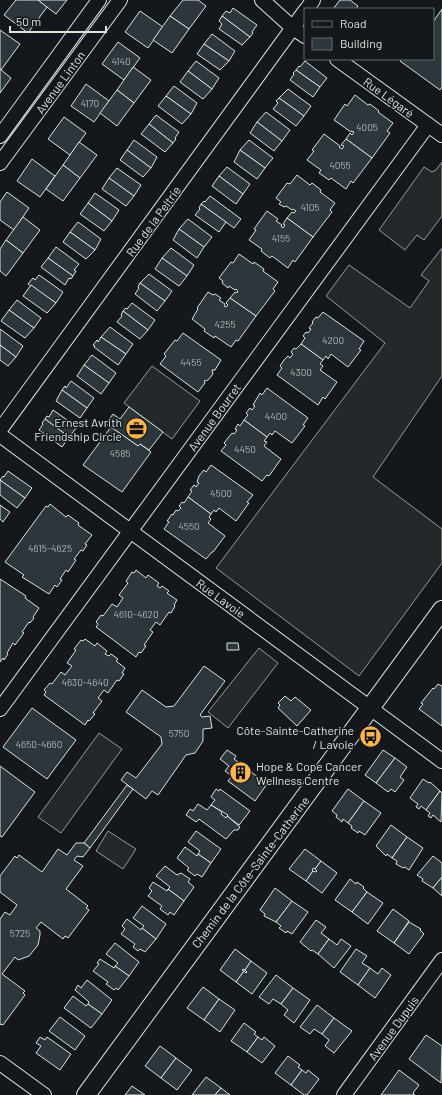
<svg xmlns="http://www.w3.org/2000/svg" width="442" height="1095" font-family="Barlow,sans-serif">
<rect width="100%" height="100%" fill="#14181c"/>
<g fill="#24282b" stroke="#939e99">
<path d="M442,162V216L424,240L417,235L405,250L379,230L424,167L432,172L436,170Z"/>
<path d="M442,248V376L373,477L442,529V563L359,676L216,568L385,343L326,296L349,265L410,308L429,281L421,275Z"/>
<path d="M152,366L200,401L172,439L124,403Z"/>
<path d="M259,648L278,663L228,728L208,712Z"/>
<path d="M99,733L122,749L61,833L38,817Z"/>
<path d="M108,831L136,849L123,869L96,851Z"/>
</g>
<g fill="#2c363c" stroke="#d8e6dc">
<path d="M16,0H38L47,7L28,33L4,15Z"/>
<path d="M38,0H67L56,14Z"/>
<path d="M183,0H198L206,6L189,29L170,16Z"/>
<path d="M340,0H350L358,6L356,9H333Z"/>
<path d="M233,8L257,25L252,32L253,33L250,37L222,16L226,11L230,13Z"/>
<path d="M442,9V87L440,90L400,61L401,59H433V22Z"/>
<path d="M140,11L163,27L148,48L125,32Z"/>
<path d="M170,16L189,29L172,53L153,40Z"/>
<path d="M222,16L250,37L242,45L219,29L222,24L219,21Z"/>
<path d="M0,30L20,44L1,70L0,69Z"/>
<path d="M212,34L235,51L229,61L204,44Z"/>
<path d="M118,42L140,58L124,80L102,64Z"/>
<path d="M204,44L229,61L220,70L197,54Z"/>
<path d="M196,61L219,78L212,89L188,71Z"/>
<path d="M305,61L327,78L320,87L296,70L299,66L300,67Z"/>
<path d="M133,67L151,80L134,103L117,90Z"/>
<path d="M0,69L11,78L0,93Z"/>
<path d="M296,70L320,87L313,97L290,80L294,74L293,73Z"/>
<path d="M188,71L212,89L203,99L180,82Z"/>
<path d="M86,84L109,101L94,122L71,106Z"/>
<path d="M174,86L197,103L191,114L166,96Z"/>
<path d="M288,89L311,106L304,116L279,98Z"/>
<path d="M117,90L134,103L117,126L100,113Z"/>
<path d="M355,95L368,105L370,104L379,111L378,112L393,123L387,131L390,133L372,158L346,139L350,133L352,135L354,132L351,131V132L334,120L345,104L347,106Z"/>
<path d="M166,96L191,114L182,124L158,106Z"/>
<path d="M279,98L304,116L296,126L273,109L278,103L276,101Z"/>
<path d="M266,112L290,130L282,141L257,122Z"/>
<path d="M156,115L179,132L175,138L176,139L173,143L149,124Z"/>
<path d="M64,117L86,133L70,155L48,139Z"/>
<path d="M257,122L282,141L274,151L250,133Z"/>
<path d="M149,124L173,143L165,152L141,134Z"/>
<path d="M324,134L340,146L339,147L342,149L344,146L341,145L346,139L372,158L353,183L351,181L346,189L331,178L329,180L319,173L321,170L307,160L314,151L312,150Z"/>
<path d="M134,140L157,157L151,168L127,150Z"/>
<path d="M249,140L273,158L265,168L240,150Z"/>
<path d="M79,142L97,155L80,178L63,165Z"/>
<path d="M127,150L151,168L143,177L120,160Z"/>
<path d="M240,150L265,168L257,179L234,162Z"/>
<path d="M32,159L55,176L40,197L17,181Z"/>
<path d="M63,165L80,178L63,201L46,189Z"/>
<path d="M227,167L250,184L243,194L219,176Z"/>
<path d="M117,168L141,185L134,196L109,178Z"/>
<path d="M297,175L310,185L312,183L321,190L320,192L335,203L330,210L332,212L313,237L287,218L292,212L294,213L296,211L293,209L292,210L286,206L284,207L279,204L281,202L276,198L287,183L290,184Z"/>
<path d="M219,176L243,194L236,204L212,186Z"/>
<path d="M109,178L134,196L126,206L102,189Z"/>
<path d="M7,192L29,208L14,230L0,220V202Z"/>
<path d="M95,193L119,210L112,221L88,203Z"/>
<path d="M210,196L241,219L234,228L201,204L204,201L205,202Z"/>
<path d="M88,203L112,221L104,231L80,214Z"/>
<path d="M201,204L226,222L219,232L195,215L200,209L199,208Z"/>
<path d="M267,211L278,219L276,221L282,225L281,226L283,228L285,225L283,224L287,218L313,237L295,262L293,260L288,268L272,256L270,258L261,251L262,249L249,240L256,230L254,229Z"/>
<path d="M23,217L40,230L23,253L6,240Z"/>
<path d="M188,219L212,237L204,247L179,229Z"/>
<path d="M78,222L101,239L95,250L70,232Z"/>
<path d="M179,229L204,247L197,258L173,240Z"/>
<path d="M70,232L95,250L86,259L63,242Z"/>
<path d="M6,240L23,253L6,276L0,271V249Z"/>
<path d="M56,247L79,264L74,270L76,271L73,276L48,258Z"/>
<path d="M171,248L194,265L187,276L162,258Z"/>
<path d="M239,254L253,264L254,262L264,269L263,271L278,282L273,289L275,291L256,316L230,298L235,292L237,293L238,291L236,289L235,290L229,286L228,288L222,283L223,281L219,278L231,262L233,263Z"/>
<path d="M48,258L73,276L71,279L69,278L65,285L41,267Z"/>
<path d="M162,258L187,276L179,286L155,269Z"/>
<path d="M149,274L172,291L165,301L140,283Z"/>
<path d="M39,275L63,292L56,303L28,284L33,278L35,280Z"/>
<path d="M140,283L165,301L157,311L135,294L139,288L138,287Z"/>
<path d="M31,285L56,303L47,313L23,296Z"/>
<path d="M208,292L213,295L215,294L221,298L219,300L225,304L224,306L226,307L228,305L226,303L230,298L256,316L238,341L236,340L231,347L215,336L214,338L204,331L205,329L192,319L198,309L197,308Z"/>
<path d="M17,300L41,318L34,328L9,310Z"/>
<path d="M132,303L155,320L148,330L123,311L126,308L127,309Z"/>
<path d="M9,310L34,328L25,338L1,321Z"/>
<path d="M123,311L148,330L140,339L117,322L122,316L121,315Z"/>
<path d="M323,312L364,341L359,349L361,350L348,367L331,354L328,359L326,356L323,360L301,344L305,338L303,336L306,332L308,333L311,329L309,328L313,323L312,322L316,317L318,318Z"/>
<path d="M110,327L133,344L126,354L101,337Z"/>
<path d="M0,329L23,346L16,357L0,345Z"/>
<path d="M183,333L221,360L215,370H212L213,374L208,380L204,381L205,383L198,392L160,364L166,356L164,354L175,340L177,341Z"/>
<path d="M101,337L126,354L118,365L94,347L95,346L93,345L97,340L98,342Z"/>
<path d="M301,344L323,360L320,364L323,366L320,370L337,382L325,399L323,397L318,405L277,375L282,368L280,366L284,360L288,356L290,358L293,354L291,352L294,348L296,349Z"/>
<path d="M0,345L16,357L8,366L0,360Z"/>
<path d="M92,355L116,373L109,383L84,365Z"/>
<path d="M84,365L109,383L101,394L77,376Z"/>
<path d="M71,381L94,398L87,408L62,390L65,386L66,388Z"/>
<path d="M267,388L308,418L303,425L305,426L292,443L275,431L272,435L270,433L267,437L244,420L248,415L246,413L250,408L252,410L255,406L253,405L260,393L262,395Z"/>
<path d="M62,390L87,408L80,418L56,401Z"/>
<path d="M129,407L163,432L149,450L140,444L138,446L106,424L113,414L120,419Z"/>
<path d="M53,410L77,427L69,437L45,419L47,416L49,417Z"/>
<path d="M45,419L69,437L62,447L39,430L43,424L42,423Z"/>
<path d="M244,420L267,437L264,441L267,442L264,446L281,459L269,476L267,475L262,481L221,451L226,445L224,443L232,433L234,434L237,430L235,429L238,424L240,426Z"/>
<path d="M111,427L138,446L140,444L151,452L122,492L83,465Z"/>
<path d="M211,465L253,495L247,502L249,503L236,521L219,508L216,512L214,510L211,514L188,497L192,491L190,490L194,485L196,487L199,483L197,482L199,476L204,470L206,472Z"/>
<path d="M8,471L32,488L25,498L0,480L3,476L4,477Z"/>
<path d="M0,480L25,498L17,508L0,495Z"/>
<path d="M188,497L211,514L209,517L211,519L208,523L225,536L213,552H212L206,559L164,529L169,522L167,521L172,514L173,515L176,510L178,511L181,508L179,506L182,502L184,503Z"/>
<path d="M50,504L66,517L68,515L79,523L78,525L92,535L85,544L87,545L83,551L81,550L74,559L76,560L68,572L66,570L60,579L62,580L57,587L55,585L49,594L22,577L24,575L5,562L46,506L48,507Z"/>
<path d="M0,505L10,512L3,522L0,519Z"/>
<path d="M136,570L146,578L148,575L159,583L157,586L160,588L162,586L169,591L167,593L177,600L174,605L175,606L171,613L169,612L160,625L156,622L150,630L153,632L144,645L146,646L141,653L139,652L136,657L96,627L98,624L96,622L101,615L103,616L112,604L117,607L123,598L119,595L128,583L126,581L132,572L134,573Z"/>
<path d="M0,579L26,596L25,598L39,608L33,617L34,618L30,623L29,622L22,632L24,633L15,645L13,643L7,653L8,654L4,660L3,658L0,662Z"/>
<path d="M85,639L95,646L97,643L107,651L105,654L109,656L111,654L118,659L116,661L125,668L122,673L124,674L119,681L117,680L108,693L104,690L98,698L102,701L93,713L95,714L89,721L88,720L85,725L44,695L46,692L44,690L50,683L52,684L61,672L65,675L72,666L67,663L76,650L74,649L81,640L83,641Z"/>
<path d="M227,643H238L239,650H227Z"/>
<path d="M204,666L225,681L200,715L202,717L210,716L212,728L203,729V741L195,753L186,755L158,795L152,791L146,799L121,780L127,772L136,778L162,744L161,737L126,712L142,690L166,707L174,706Z"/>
<path d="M438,684L442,686V726L419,709L423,704L421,703L433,688L434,689Z"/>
<path d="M285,696L291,701L295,697L311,710L297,726L278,708L280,705L278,703Z"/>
<path d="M32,708L76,740L47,779L3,747Z"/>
<path d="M227,750L236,756L234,759L267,784L255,801L228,781L232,776L225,771L229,766L220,759Z"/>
<path d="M383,750L395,758L376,783L365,775Z"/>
<path d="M395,758L407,767L400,777L404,780L395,792L391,789L388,792L376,783Z"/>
<path d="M0,766L35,792L2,837L0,836Z"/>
<path d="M423,779L429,783L430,782L440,791L426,810L421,806L419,809L416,807L418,804L410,798Z"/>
<path d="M127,785L133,789L90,848L84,843Z"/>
<path d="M216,789L219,791L220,789L250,811L239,825L227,816L228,815L211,805L215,800L211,797Z"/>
<path d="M348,789L364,801L348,823L343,819L342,822L336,817L337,815L332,811Z"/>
<path d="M440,791L442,793L441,822L433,815L431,818L428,816L430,813L426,810Z"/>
<path d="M364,801L381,813L365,835L359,831L358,833L351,828L352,826L348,823Z"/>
<path d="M198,804L207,810L211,805L222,812L221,814L226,818L227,816L240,827L238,830H234L226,839L199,819L196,822L186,815L190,809L193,811Z"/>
<path d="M391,825L407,837L392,858L387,854L386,856L376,846Z"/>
<path d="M196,831L221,849L211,863L198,854L200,851L188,842Z"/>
<path d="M407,837L423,848L409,870L405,867L403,868L396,864L397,861L392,858Z"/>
<path d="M76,843H84L90,848L83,857L77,856L74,860L83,866L66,889L88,906L86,908L89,910L68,938L65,936L63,939L41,922L36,928L40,931V935L38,945L34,950L29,956L18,960L15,957L2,974L25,991L23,993L25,995L3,1025L1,1024L0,1025V919L5,912L10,915L17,905L0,892V876L15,856L17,858L19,855L42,872L58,849L67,855Z"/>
<path d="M185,847L197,856L198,854L211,863L202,877L197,874L195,876L187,870L189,868L177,858Z"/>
<path d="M305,849L321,861L315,869L313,868L312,870L313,871L306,881L289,869Z"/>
<path d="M433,856L442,863V877L433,888L422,881L423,879L417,875Z"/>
<path d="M321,861L337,873L322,893L306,881L313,871L316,872L317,871L315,869Z"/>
<path d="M165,866L177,875L181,873L190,879L188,882L194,887L184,901L168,889L170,887L156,876Z"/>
<path d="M442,877V896L433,888Z"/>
<path d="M350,879L356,884L357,882L364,887L363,888L367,892L352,912L335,900Z"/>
<path d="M153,882L167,891L168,889L184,901L174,915L170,912L168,915L160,909L162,906L148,896L152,891L149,888Z"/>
<path d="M275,888L292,901L276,922L264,916L265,914L260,910Z"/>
<path d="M367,892L383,903L368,924L352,912Z"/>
<path d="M292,901L308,912L292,934L287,931L286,933L279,928L281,926L276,922Z"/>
<path d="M142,906L166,924L156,939L142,928L144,926L133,918Z"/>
<path d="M393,909L409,921L394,943L377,931Z"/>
<path d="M127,919L141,930L142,928L156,939L145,952L140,949L138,951L133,947L135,944L121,934L125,929L122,926Z"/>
<path d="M316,920L326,927L321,933L329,939L318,954L312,950L311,951L300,942Z"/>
<path d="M409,922L421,929L420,930L424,934L409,954L394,943Z"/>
<path d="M329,939L337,945L341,939L351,946L334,968L318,954Z"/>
<path d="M115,943L139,962L129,976L115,966L118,963L106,954Z"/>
<path d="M235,949L251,961L245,970L243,969L242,970L244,971L236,982L220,970Z"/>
<path d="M356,949L367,956L362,963L370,968L358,985L340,972Z"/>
<path d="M100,959L114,968L115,966L129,976L118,990L116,988L114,990L106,984L108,982L93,971L99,964L97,963Z"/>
<path d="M251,961L267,973L252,994L236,982L244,971L246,973L247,972L245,970Z"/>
<path d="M370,968L378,974L382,968L391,975L375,998L358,985Z"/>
<path d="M276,975L293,988L281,1004L273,999L269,1004L259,997Z"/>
<path d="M87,980L112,1000L102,1014L88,1004L89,1002L75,990L78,985L81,988Z"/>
<path d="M203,987L219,999L204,1020L187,1008Z"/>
<path d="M293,988L310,1000L294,1023L284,1015L288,1010L281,1004Z"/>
<path d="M73,996L86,1006L88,1004L102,1014L91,1028L64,1008Z"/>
<path d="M219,999L235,1010L220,1032L204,1020Z"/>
<path d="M317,1005L334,1018L322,1034L314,1029L310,1034L300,1027Z"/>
<path d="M60,1017L85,1036L75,1050L49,1031Z"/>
<path d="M334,1018L352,1031L334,1053L325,1046L329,1040L322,1034Z"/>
<path d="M244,1023L256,1032L254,1034L258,1037L247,1052L231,1041Z"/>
<path d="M426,1035L442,1046L441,1083L409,1059Z"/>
<path d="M40,1037L45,1040L47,1037L71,1054L60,1070L36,1053L41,1046L36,1043Z"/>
<path d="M258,1037L262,1040L264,1037L275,1046L262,1063L247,1052Z"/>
<path d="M160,1046L176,1058L161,1078L145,1066Z"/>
<path d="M288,1056L300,1065L298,1067L302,1070L291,1085L275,1073Z"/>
<path d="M176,1058L192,1070L177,1090L161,1078Z"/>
<path d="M302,1070L306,1073L308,1070L319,1079L307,1095H304L291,1085Z"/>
<path d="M399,1070L419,1085L413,1093L415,1095H381Z"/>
<path d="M206,1077L221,1088L215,1095H192Z"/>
<path d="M132,1086L145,1095H125Z"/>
<path d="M221,1088L230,1095H215Z"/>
</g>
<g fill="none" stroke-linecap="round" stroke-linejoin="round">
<defs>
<g id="minor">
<path d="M262,0L293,28L305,36"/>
<path d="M307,9L313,0"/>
<path d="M337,59L442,135"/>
<path d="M0,136L99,0"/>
<path d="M0,163L120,0"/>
<path d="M0,430L305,11"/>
<path d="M0,435L442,761"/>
<path d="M0,709L428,125"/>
<path d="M0,1063L44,1095"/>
<path d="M344,1095L442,960"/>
</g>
<path id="major" d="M86,1095L442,610"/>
</defs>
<use href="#minor" stroke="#d8e6dc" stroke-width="16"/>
<use href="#major" stroke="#d8e6dc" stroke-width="20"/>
<use href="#minor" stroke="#14181c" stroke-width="14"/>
<use href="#major" stroke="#14181c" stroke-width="18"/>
</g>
<defs>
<symbol id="office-disc" viewBox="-11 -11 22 22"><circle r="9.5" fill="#ffb74d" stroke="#14181c"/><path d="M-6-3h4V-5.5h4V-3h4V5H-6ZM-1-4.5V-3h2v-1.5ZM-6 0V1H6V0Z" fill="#111"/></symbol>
<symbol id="bus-disc" viewBox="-11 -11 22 22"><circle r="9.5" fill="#ffb74d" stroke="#14181c"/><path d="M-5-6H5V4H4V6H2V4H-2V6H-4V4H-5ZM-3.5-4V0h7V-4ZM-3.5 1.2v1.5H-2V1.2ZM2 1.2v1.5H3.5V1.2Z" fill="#111"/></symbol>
<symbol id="building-disc" viewBox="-11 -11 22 22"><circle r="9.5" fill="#ffb74d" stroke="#14181c"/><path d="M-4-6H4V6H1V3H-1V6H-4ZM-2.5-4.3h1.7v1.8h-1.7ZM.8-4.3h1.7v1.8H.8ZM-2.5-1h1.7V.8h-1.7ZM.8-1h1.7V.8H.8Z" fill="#111"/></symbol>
</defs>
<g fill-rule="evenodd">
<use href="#office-disc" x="124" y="416" width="25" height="25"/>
<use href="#bus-disc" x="358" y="724" width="25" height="25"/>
<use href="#building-disc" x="228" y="760" width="25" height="25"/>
</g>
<g text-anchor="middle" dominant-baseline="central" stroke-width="3" stroke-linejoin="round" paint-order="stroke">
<g font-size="10" fill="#adbab4">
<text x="121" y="61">4140</text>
<text x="90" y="103">4170</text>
<text x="367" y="127">4005</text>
<text x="340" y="165">4055</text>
<text x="310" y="207">4105</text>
<text x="281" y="238">4155</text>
<text x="225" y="324">4255</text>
<text x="333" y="340">4200</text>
<text x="191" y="362">4455</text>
<text x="301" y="372">4300</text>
<text x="276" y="416">4400</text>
<text x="245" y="449">4450</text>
<text x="120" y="453">4585</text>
<text x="221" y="493">4500</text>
<text x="189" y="526">4550</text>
<text x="50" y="548">4615-4625</text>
<text x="136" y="614">4610-4620</text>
<text x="85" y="682">4630-4640</text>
<text x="179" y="733">5750</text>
<text x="39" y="744">4650-4660</text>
<text x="20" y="933">5725</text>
</g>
<g font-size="12" fill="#d8e6dc" stroke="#14181c">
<text transform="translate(60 82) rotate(-54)">Avenue Linton</text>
<text transform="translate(389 97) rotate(36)">Rue Légaré</text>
<text transform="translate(153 221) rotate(-54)">Rue de la Peltrie</text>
<text transform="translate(214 417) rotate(-54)">Avenue Bourret</text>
<text transform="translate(221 598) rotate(36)">Rue Lavoie</text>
<text transform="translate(250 872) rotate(-53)">Chemin de la Côte-Sainte-Catherine</text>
<text transform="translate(393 1028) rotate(-54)">Avenue Dupuis</text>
</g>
<g font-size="12" fill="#d8e6dc" stroke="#14181c" text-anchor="end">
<text x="122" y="422">Ernest Avrith<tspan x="122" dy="14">Friendship Circle</tspan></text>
<text x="354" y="730">Côte-Sainte-Catherine<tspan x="354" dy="14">/ Lavoie</tspan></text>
<text x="256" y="766" text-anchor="start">Hope &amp; Cope Cancer<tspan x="256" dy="14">Wellness Centre</tspan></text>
</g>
</g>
<rect x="304" y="8" width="130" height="52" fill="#14181c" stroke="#626a69"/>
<rect x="312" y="21" width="20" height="6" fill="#14181c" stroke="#626a69"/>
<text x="340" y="28" font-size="12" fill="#d8e6dc">Road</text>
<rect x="312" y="38" width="20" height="12" fill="#2c363c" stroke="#626a69"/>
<text x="340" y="48" font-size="12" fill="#d8e6dc">Building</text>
<path d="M10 26v6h96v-6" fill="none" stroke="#d8e6dc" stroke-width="2"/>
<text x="16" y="26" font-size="12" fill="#d8e6dc" stroke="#14181c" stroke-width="3" paint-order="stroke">50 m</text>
</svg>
